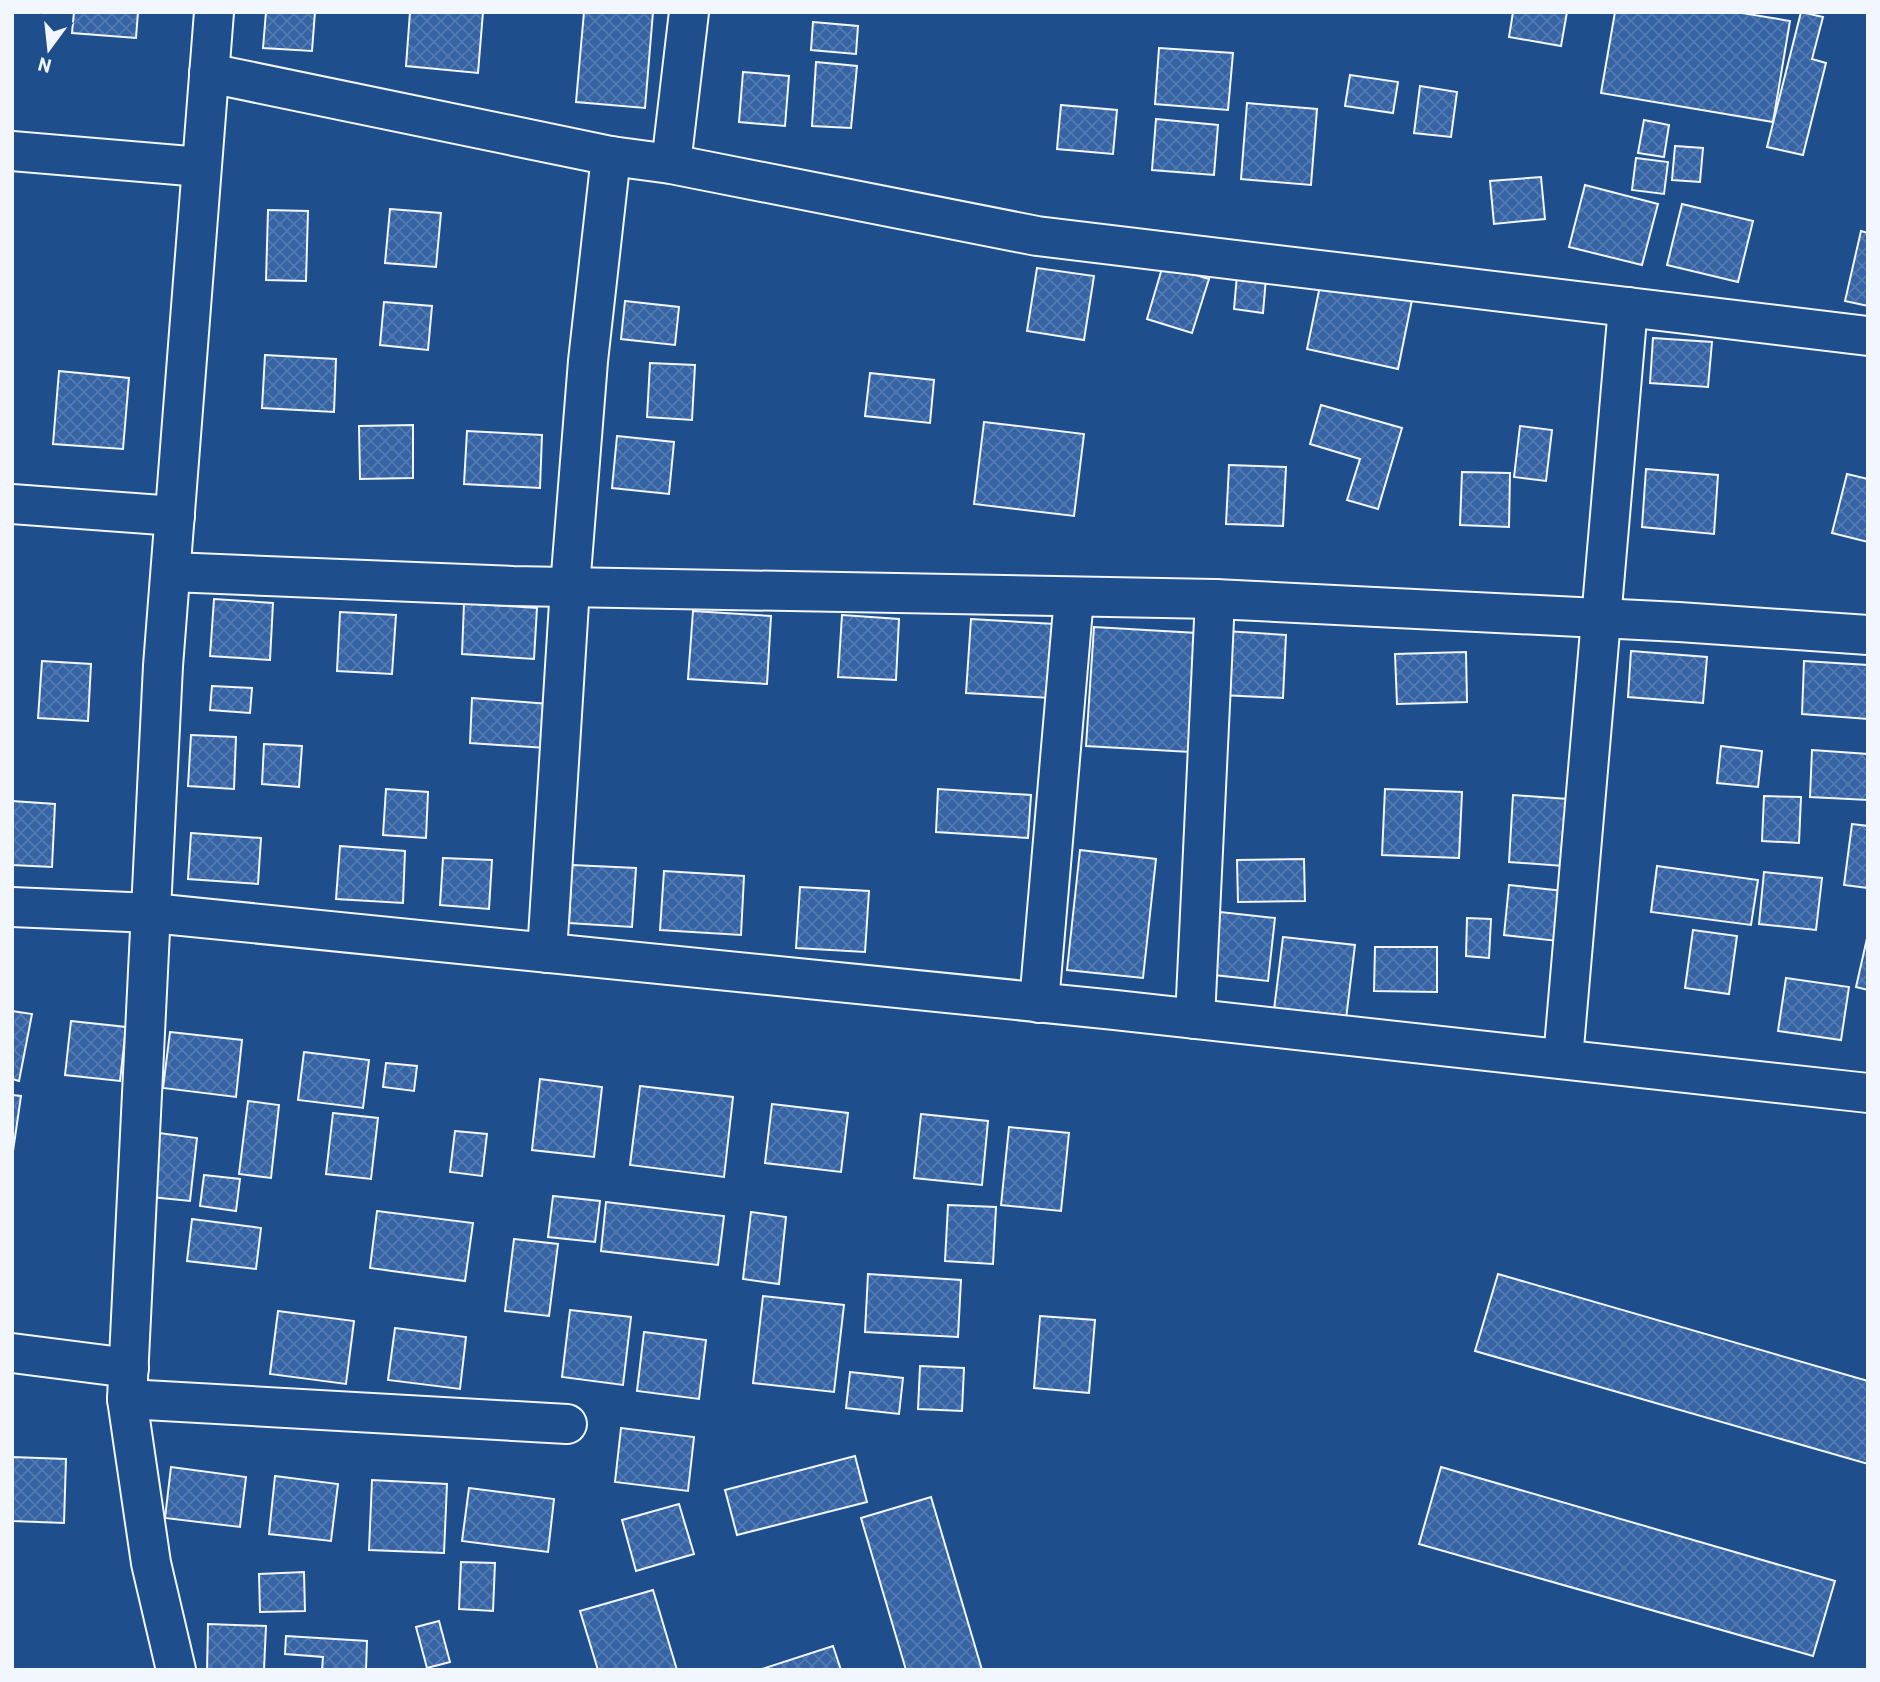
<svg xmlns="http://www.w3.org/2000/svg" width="1880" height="1682" font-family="Barlow,sans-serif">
<defs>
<pattern id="building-cross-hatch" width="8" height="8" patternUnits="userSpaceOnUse" patternTransform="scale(1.75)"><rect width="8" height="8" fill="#3563a3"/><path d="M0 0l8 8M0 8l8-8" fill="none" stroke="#537ab1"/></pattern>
</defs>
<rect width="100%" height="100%" fill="#1f4e8c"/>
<g fill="url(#building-cross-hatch)" stroke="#f2f6ff" stroke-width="2">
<path d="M74,12H138L136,38L72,33Z"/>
<path d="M266,12H315L312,51L263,48Z"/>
<path d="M410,12H483L478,73L406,66Z"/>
<path d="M584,12H653L645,108L576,102Z"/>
<path d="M1513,12H1567L1561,46L1509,37Z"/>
<path d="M1615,12H1736L1790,21L1773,122L1601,93Z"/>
<path d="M1801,12L1823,17L1812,59L1826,63L1803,155L1767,147Z"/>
<path d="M813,22L858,26L856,54L811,50Z"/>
<path d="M1159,48L1233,53L1228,110L1155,104Z"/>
<path d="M816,62L857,66L851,128L812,126Z"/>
<path d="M743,72L789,76L785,126L739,122Z"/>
<path d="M1350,75L1398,82L1393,113L1345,106Z"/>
<path d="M1420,86L1457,92L1451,137L1414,133Z"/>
<path d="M1247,103L1317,109L1311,185L1241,179Z"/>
<path d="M1061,105L1117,110L1113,154L1057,149Z"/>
<path d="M1156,119L1218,125L1214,175L1152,170Z"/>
<path d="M1644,120L1669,125L1664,157L1638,153Z"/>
<path d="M1675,146L1703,148L1700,182L1672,180Z"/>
<path d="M1636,158L1668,162L1664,194L1632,190Z"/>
<path d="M1541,177L1545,219L1494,224L1490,181Z"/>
<path d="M1585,185L1658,204L1642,265L1569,247Z"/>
<path d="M1682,204L1753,221L1738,282L1667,265Z"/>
<path d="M390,209L441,213L436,267L385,263Z"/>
<path d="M268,210L308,211L306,281L266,280Z"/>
<path d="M1861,231L1868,233V306L1845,301Z"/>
<path d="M1163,265L1209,279L1192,333L1147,319Z"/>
<path d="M1037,268L1094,276L1084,340L1027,331Z"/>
<path d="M1237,275L1266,278L1263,313L1234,309Z"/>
<path d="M1321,281L1412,300L1398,369L1307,349Z"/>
<path d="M625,301L679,307L675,345L621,339Z"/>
<path d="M384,302L432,306L428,350L380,345Z"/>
<path d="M1653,338L1712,342L1708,387L1650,383Z"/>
<path d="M265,355L336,359L334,412L262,408Z"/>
<path d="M650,363L695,365L692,420L647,417Z"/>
<path d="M59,371L129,378L123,449L53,444Z"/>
<path d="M870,373L934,380L930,423L865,416Z"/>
<path d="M1321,405L1402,428L1378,509L1347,500L1360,459L1310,444Z"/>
<path d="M984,422L1084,434L1074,516L974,504Z"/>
<path d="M413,425V478L360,479L359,426Z"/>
<path d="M1520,426L1552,430L1546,481L1514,477Z"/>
<path d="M467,431L542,435L540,488L464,484Z"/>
<path d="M617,436L674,442L669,494L612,488Z"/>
<path d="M1229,465L1286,467L1283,526L1226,524Z"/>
<path d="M1646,469L1718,475L1714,534L1642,527Z"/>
<path d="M1462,472L1510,473L1509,527L1460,525Z"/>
<path d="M1847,474L1868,479V542L1832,533Z"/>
<path d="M214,599L273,603L270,660L210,656Z"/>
<path d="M464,603L537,608L534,659L462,654Z"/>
<path d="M693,611L771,616L767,684L688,679Z"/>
<path d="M340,612L396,615L392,674L337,671Z"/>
<path d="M842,615L899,619L896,680L838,677Z"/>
<path d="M971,619L1055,624L1051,698L966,693Z"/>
<path d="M1094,627L1197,633L1190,752L1086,746Z"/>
<path d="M1225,631L1286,635L1283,698L1221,695Z"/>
<path d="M1631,651L1707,657L1703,703L1628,697Z"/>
<path d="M1466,652L1467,702L1397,704L1395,654Z"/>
<path d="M42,661L91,664L88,721L38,718Z"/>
<path d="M1804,661L1868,665V719L1802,714Z"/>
<path d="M212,686L252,688L250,713L210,710Z"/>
<path d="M472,698L549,704L546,748L470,743Z"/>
<path d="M191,735L236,737L234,789L188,786Z"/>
<path d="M264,744L302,746L299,787L262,784Z"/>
<path d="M1721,746L1762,751L1758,787L1717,783Z"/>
<path d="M1812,750L1868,754V800L1810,797Z"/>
<path d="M386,789L428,792L426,838L383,835Z"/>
<path d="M938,789L1031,795L1028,838L936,832Z"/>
<path d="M1385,789L1462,792L1459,858L1382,855Z"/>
<path d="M1513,795L1568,799L1563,866L1509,862Z"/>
<path d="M1764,796L1801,797L1799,843L1762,841Z"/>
<path d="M12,801L55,804L52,867L12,865Z"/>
<path d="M1852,824L1868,826V888L1844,885Z"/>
<path d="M191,833L261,838L258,884L188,879Z"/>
<path d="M340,846L405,851L403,903L336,899Z"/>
<path d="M1080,850L1156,859L1143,978L1067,970Z"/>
<path d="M443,858L492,860L489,909L440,905Z"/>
<path d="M1304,859L1305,901L1238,902L1237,860Z"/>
<path d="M572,865L636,868L632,927L569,923Z"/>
<path d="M1657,866L1758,880L1751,925L1651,912Z"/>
<path d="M664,871L744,876L741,935L660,930Z"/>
<path d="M1764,872L1822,878L1816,930L1759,924Z"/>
<path d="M1509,885L1564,891L1558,941L1504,935Z"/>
<path d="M800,887L869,891L865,952L796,948Z"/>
<path d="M1220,912L1275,918L1268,981L1214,975Z"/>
<path d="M1467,918L1491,919L1489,958L1466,956Z"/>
<path d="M1693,930L1737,936L1729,994L1685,988Z"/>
<path d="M1868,934V990L1856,987Z"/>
<path d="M1283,937L1355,945L1346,1019L1274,1010Z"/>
<path d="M1375,947H1437V992L1374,991Z"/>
<path d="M1786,978L1849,987L1841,1040L1778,1031Z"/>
<path d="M12,1011L32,1014L19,1081L12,1079Z"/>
<path d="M71,1021L126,1027L120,1081L65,1075Z"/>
<path d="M170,1032L242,1040L236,1097L163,1088Z"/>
<path d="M304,1052L369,1060L363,1108L298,1100Z"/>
<path d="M386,1063L417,1066L414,1091L383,1087Z"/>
<path d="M540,1079L602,1087L594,1157L532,1150Z"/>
<path d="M640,1086L733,1097L724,1177L630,1165Z"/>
<path d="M12,1095L21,1096L12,1158Z"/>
<path d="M248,1101L279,1105L271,1178L239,1174Z"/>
<path d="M772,1104L848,1113L841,1172L765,1163Z"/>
<path d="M333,1113L378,1118L371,1179L326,1174Z"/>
<path d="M921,1114L988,1121L982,1185L914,1178Z"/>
<path d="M1009,1127L1069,1133L1061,1211L1001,1205Z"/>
<path d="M455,1131L487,1134L482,1176L450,1172Z"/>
<path d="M159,1133L197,1138L190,1201L151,1197Z"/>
<path d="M204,1175L240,1179L236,1211L200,1206Z"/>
<path d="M553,1196L600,1201L595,1242L548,1237Z"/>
<path d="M606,1202L724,1216L718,1265L601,1251Z"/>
<path d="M948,1205L996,1207L993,1264L945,1261Z"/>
<path d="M377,1211L473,1223L465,1281L370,1268Z"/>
<path d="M751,1212L786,1217L779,1284L743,1279Z"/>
<path d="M192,1219L261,1228L256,1269L187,1261Z"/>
<path d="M514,1239L558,1244L549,1316L505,1311Z"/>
<path d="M868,1274L961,1280L958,1337L865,1332Z"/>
<path d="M1498,1274L1868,1381V1464L1475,1351Z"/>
<path d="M763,1296L844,1305L834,1392L753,1383Z"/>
<path d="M570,1310L631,1317L623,1385L562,1377Z"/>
<path d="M278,1311L354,1321L346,1384L270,1374Z"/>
<path d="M1040,1316L1095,1320L1089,1393L1034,1388Z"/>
<path d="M395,1328L466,1337L460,1389L388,1380Z"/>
<path d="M644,1332L706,1340L699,1399L637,1391Z"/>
<path d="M920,1366L964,1368L962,1411L918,1409Z"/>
<path d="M850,1372L903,1378L899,1414L846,1408Z"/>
<path d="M621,1428L694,1437L688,1491L615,1482Z"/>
<path d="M855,1456L867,1502L737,1535L725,1490Z"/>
<path d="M12,1457L66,1459L64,1523L12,1521Z"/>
<path d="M171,1467L246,1477L240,1527L165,1518Z"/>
<path d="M1441,1467L1835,1581L1813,1656L1419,1544Z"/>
<path d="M275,1476L338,1484L331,1541L269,1534Z"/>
<path d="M372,1480L447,1484L444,1553L369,1550Z"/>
<path d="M469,1488L554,1499L548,1552L462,1541Z"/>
<path d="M931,1497L982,1670H906L861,1518Z"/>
<path d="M679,1504L694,1554L636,1571L622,1520Z"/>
<path d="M461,1562L495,1563L493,1611L459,1609Z"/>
<path d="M304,1572L305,1611L260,1612L259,1574Z"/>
<path d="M653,1590L677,1670H598L580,1611Z"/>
<path d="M439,1621L450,1662L427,1668L416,1627Z"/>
<path d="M208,1624L266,1626L264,1670H207Z"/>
<path d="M286,1636L367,1641L366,1670H322L323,1657L285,1654Z"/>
<path d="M833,1646L841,1670H759Z"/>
</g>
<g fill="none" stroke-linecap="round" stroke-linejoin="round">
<defs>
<g id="minor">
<path d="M209,73L611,156L671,164L1037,236L1868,336"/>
<path d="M12,151L201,167"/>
<path d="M671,164L689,12"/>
<path d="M12,504L175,516"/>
<path d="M171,572L513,586L1215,599L1679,622L1868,635"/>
<path d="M12,907L152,913L1115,1010L1868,1093"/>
<path d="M547,953L570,587L588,361L611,156"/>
<path d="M1039,1003L1074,597"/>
<path d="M1195,1019L1215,599"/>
<path d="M1563,1059L1628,307"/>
<path d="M12,1353L129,1368"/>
<path d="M127,1399L567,1424"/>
<path d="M176,1670L151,1563L127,1399L163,666L214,12"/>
</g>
</defs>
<use href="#minor" stroke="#f2f6ff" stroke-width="42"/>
<use href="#minor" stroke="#1f4e8c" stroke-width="38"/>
</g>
<rect width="1880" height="1682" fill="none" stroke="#f2f6ff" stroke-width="28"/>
<g transform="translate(49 49) rotate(195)" stroke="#1f4e8c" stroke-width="5" paint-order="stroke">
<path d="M0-5L12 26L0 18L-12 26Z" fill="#f2f6ff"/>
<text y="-10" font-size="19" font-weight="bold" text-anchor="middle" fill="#f2f6ff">N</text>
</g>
</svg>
